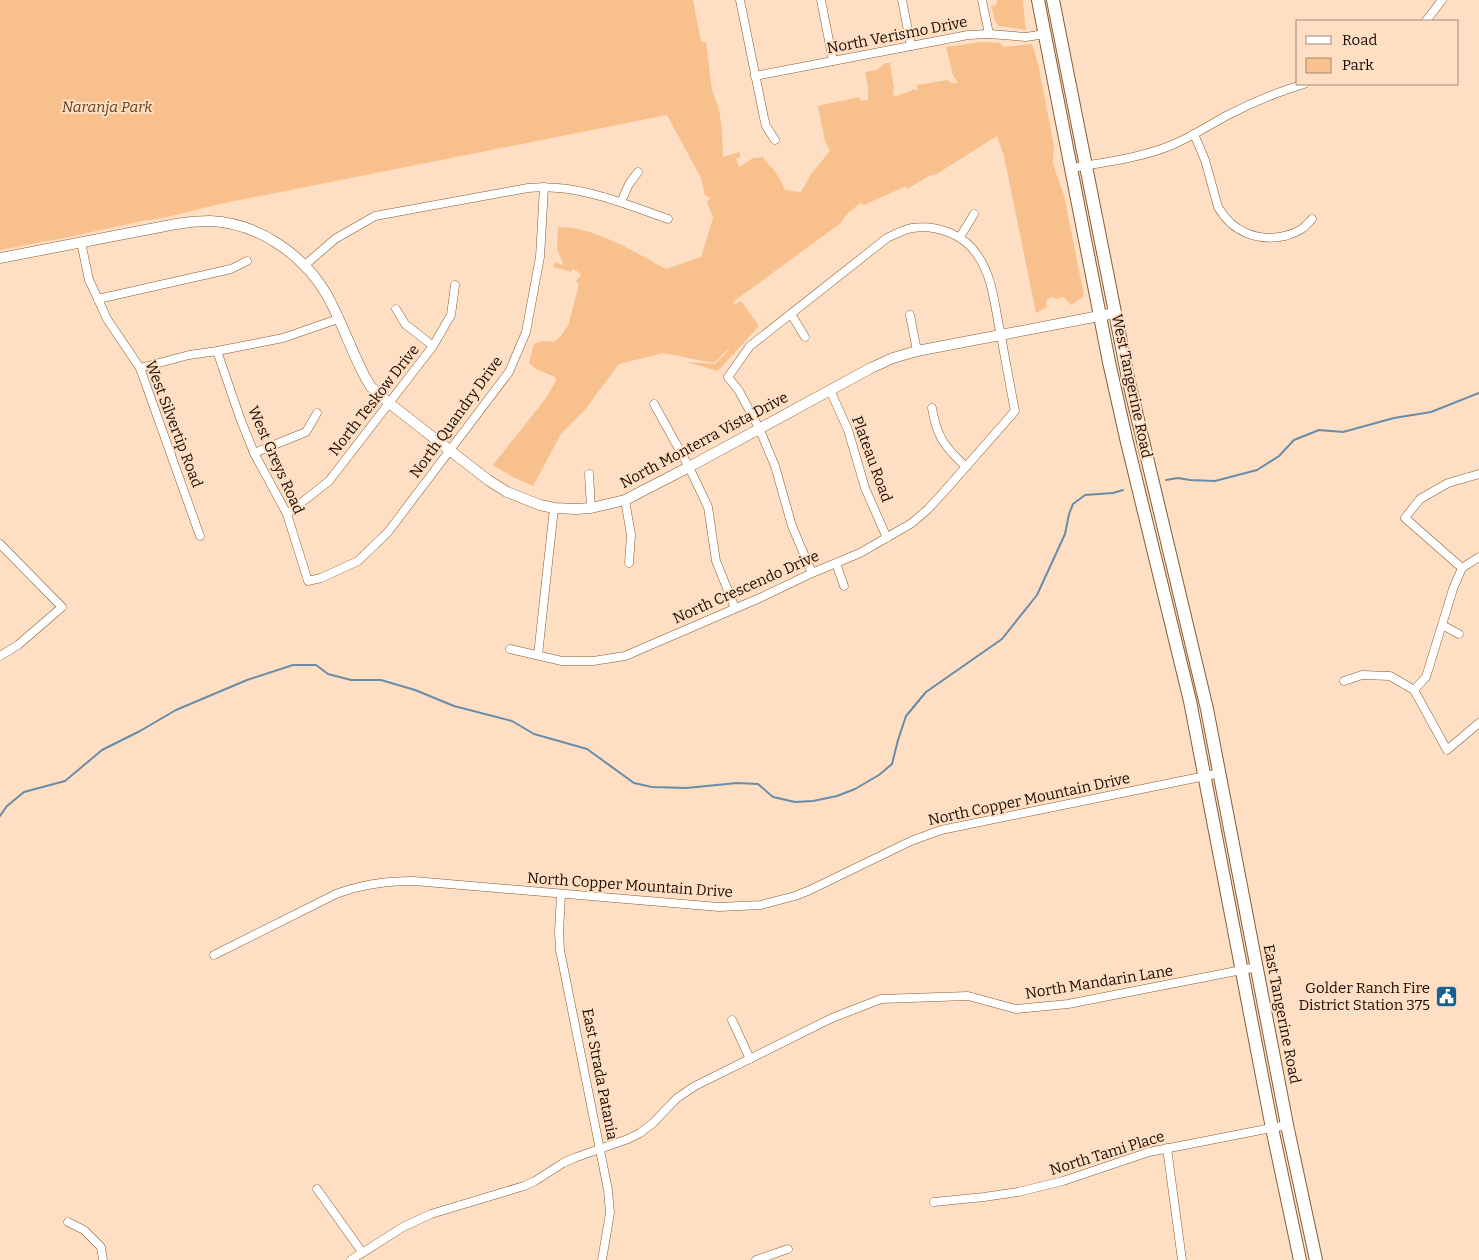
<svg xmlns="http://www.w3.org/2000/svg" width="1479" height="1260" font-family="Bitter,serif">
<rect width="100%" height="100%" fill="#fedfc4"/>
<g fill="#f8c08c">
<path d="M0,0H693L701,42H706L712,90L719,109L722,131L723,157L739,152L741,157L736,158L739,167L753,158L763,157C765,162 768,163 771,167C778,174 781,182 785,190L800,192L803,189L811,174L830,151L825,141L818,106L859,97L861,101L868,100V87L865,72L877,70L886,63H890L894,88L893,95L897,96L915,89L918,91L916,85L948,80L951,83H957V81L953,76L946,47L981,42L1000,43L1004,47L1032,44L1038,64L1054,146L1053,162L1055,170L1064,195L1084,296L1071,305L1063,297L1056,299L1053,297L1048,299L1046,301L1047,307L1036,313L1004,156L997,136L935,175H931L907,189L906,186L864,205L860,203L845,216L842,222L733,302L734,305L741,301L759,326L718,371L687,362L715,364L730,349L727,350L714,363L663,353L619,364L584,411L561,434L533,486L513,477L493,465L546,398L556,381L555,377L536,369L529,363L534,344L542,341L554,342L561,336L569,323L579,284L576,282L577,280L581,275L577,271L572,269L571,272L554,267L553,265L556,262L562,265L563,264L557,249L558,227C596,227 634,252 666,269L701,257L713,218L707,202L710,198L705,195L701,178L667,115L220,204L163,218L142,221L69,237L0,250Z"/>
<path d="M997,0H1023L1025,24L1026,30L999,26L995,21L991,6L996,5Z"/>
</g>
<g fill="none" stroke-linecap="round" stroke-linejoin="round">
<g stroke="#698ca9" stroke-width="2">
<path d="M1166,480L1178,478L1190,480L1215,481L1257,470L1279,456L1294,440L1319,430L1343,432L1394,418L1431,412L1479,393"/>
<path d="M0,816L7,806L24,792L65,781L102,750L140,731L176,710L247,680L293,665H316L328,674L351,680H381L415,690L454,706L512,721L534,734L587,749L634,783L652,787L686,788L737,783L758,784L773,797L795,802L813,801L837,796L855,789L879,775L892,764L898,740L906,716L926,692L1002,639L1037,595L1065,534L1069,514L1073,504L1085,495L1113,493L1123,490"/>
</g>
<defs>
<g id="minor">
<path d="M740,0L764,118L766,126L775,140"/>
<path d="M821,0L833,61"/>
<path d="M902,0L911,46"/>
<path d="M982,0L989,34"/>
<path d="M1426,21L1442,0"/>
<path d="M755,76L968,35L989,34L1026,37L1045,34"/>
<path d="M1194,134L1205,160L1218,207C1232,232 1258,242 1285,236C1291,234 1298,232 1303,228C1306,226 1309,222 1312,219"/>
<path d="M1071,168C1105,162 1141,158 1172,145C1191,137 1208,126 1226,116C1251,103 1277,92 1304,84"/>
<path d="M621,202L629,184L638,172"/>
<path d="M960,237L974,214"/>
<path d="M81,242L89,280L98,299L107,319L140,368L200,536"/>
<path d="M305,265L335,239L375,216L528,188C576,183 623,203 668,219"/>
<path d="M98,299L231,269L247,261"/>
<path d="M396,309L405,324L433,346"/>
<path d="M791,314L805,337"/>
<path d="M910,315L917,351"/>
<path d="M217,351L240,418L254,453L287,514L308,581L321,578L358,561L388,532L509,372L526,332L540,257L544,187"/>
<path d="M140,368L189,355L217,351L283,338L338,319"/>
<path d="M830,390L848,430L865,488L887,538"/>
<path d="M654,404L689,467L708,507L716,561L735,608"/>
<path d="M932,408C937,438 945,447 966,467"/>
<path d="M254,453L306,432L317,413"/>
<path d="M589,474L591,508"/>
<path d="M625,500L631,535L629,563"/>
<path d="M287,514L329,481L433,346L451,315L455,285"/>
<path d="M0,544L62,607L18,645L0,656"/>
<path d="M836,563L844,586"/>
<path d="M1462,568L1405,518L1420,499L1448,483L1479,474"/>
<path d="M1442,625L1459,634"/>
<path d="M510,649L562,661H593L625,656L762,597L812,573L860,553L912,523L928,509L942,494L1015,411C1009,381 1004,351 998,321C994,299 991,275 978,256C965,235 937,224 912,228C903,230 895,234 887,238L750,346L728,377L739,391L759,428L775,466L792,526L812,573"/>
<path d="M538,655L554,508"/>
<path d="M1344,681L1362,675L1390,676L1414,690L1447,750L1479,723"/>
<path d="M1414,690L1426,677L1453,589L1462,568L1479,557"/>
<path d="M561,894L559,932L560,950L608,1190L610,1213L602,1260"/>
<path d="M214,955L336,894C362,884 387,881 414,881L719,907L761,905L795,896L810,890L911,841L941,830L1220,773"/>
<path d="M732,1020L750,1059"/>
<path d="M1167,1148L1182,1260"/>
<path d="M317,1189L362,1252"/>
<path d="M934,1202L984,1197L1018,1192L1063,1181L1149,1152L1287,1125"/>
<path d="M68,1222L84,1230L101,1247L103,1260"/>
<path d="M351,1260L403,1227L431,1214L524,1186L535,1181L563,1163L574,1158L628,1139L640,1133L653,1123L677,1098L695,1086L832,1018L881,999L968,996L1016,1009L1068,1004L1257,967"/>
<path d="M756,1260L788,1249"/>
</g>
<path id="tertiary" d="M0,258L176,224C187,222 198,221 210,221C258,223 303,254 327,295C341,321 351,349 364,375L371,387L389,403L488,480L507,492L540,505L554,508L576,509L591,508L625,500L689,467L871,368L893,358L917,351L1115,313"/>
<g id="primary">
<path d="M1038,0L1109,362L1126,438L1190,701L1272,1128L1300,1260"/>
<path d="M1053,0L1128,378L1207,709L1287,1125L1316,1260"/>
</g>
</defs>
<use href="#minor" stroke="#875b31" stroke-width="9"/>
<use href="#tertiary" stroke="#875b31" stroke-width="11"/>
<use href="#primary" stroke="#875b31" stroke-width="14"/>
<use href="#minor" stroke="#fff" stroke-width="8"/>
<use href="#tertiary" stroke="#fff" stroke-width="10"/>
<use href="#primary" stroke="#fff" stroke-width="12"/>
</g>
<defs>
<symbol id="civic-square" viewBox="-11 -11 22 22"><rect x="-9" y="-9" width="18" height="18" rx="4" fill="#136193" stroke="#fedfc4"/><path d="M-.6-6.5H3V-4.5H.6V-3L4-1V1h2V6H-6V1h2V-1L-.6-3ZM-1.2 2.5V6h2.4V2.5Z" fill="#fff"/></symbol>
</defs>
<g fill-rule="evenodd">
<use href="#civic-square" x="1434" y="984" width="25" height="25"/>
</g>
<g text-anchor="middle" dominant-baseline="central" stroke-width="4" stroke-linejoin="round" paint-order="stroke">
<g font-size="15" fill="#1b0b00" stroke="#fedfc4">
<text transform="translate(897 35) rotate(-11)">North Verismo Drive</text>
<text transform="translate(1132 386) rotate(78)">West Tangerine Road</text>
<text transform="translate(374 400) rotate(-52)">North Teskow Drive</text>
<text transform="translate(456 417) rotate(-54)">North Quandry Drive</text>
<text transform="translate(174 424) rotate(69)">West Silvertip Road</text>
<text transform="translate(704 440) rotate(-28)">North Monterra Vista Drive</text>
<text transform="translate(872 459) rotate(70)">Plateau Road</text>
<text transform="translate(276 460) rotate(66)">West Greys Road</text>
<text transform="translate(746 587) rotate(-24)">North Crescendo Drive</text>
<text transform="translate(1029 799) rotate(-12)">North Copper Mountain Drive</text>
<text transform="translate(630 885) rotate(4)">North Copper Mountain Drive</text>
<text transform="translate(1099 982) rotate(-9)">North Mandarin Lane</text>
<text transform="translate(1282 1014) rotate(79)">East Tangerine Road</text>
<text transform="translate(600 1074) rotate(79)">East Strada Patania</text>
<text transform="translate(1107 1153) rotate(-17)">North Tami Place</text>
</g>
<g font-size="15" font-style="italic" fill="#65411c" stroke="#fedfc4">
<text x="107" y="107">Naranja Park</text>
</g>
<g font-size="15" fill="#1b0b00" stroke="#fedfc4" text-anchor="end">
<text x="1430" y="988">Golder Ranch Fire<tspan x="1430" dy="17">District Station 375</tspan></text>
</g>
</g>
<rect x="1296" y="20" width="162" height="65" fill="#fedfc4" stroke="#a38a76"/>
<rect x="1306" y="36" width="25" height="8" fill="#ffffff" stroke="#a38a76"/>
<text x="1342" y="45" font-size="15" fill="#1b0b00">Road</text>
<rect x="1306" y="58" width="25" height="15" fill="#f8c08c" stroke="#a38a76"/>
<text x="1342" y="70" font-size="15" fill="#1b0b00">Park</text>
</svg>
